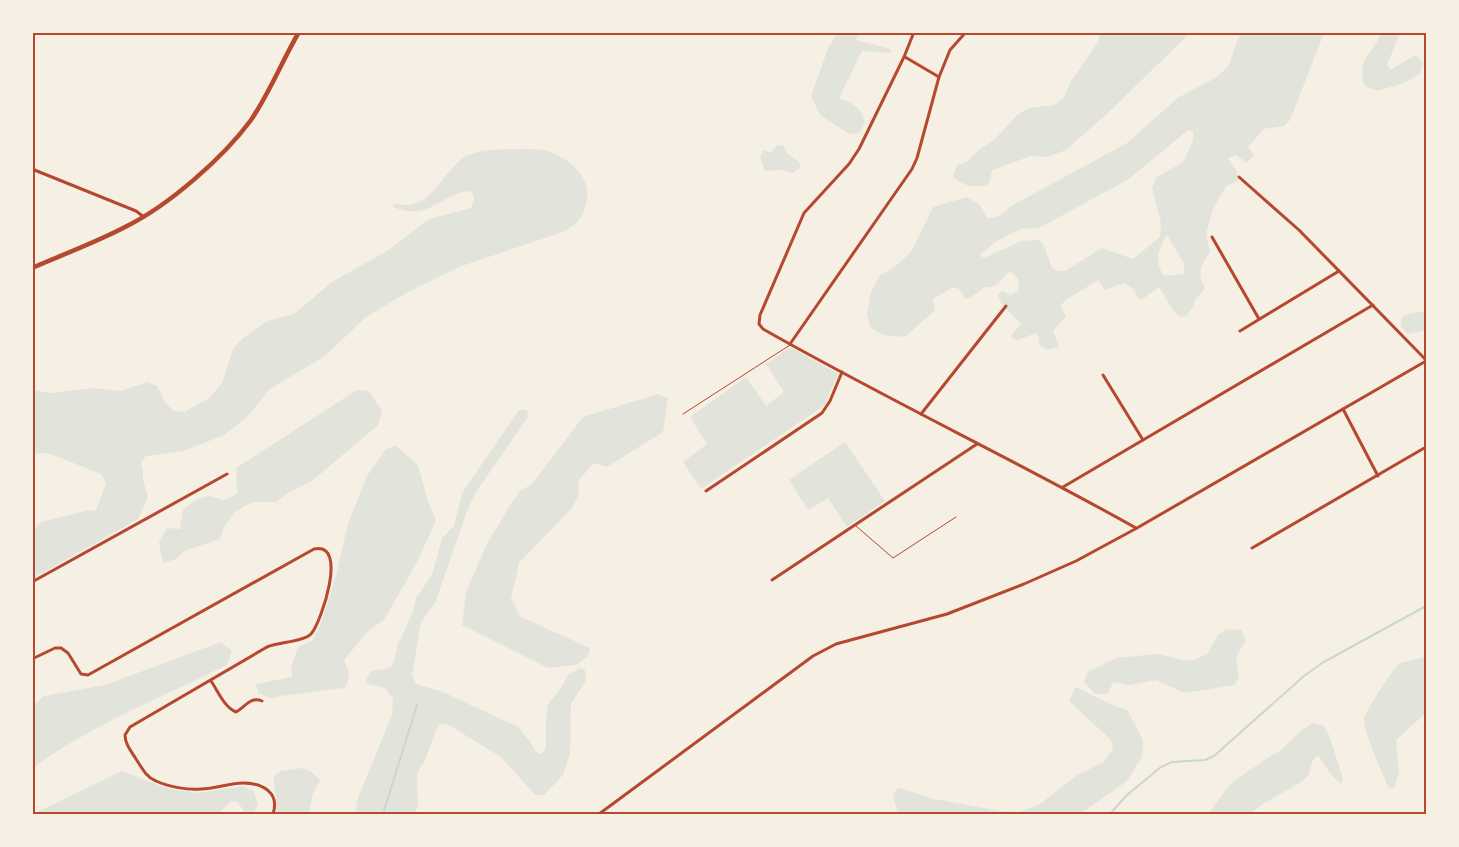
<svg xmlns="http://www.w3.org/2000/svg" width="1459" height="847" font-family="Literata,serif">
<rect width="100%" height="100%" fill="#f6efe4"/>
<g fill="#e2e4dc" fill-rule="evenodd">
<path d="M838,33H862L859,34L856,40L891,49V53L862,51L839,98C853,104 861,106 865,123L859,133L849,134L820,115L811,96L829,46Z"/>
<path d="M1100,33H1190L1111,110L1066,150L1047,157L1031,156L992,170L989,184C973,189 965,186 953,177L957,165L965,163L979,150L995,139L1018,114L1029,108L1054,105L1064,98L1070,83L1098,42Z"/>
<path d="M1242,33H1324L1290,120L1284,126L1264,129L1248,147L1254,155L1247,163L1236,155L1228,158L1237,172L1238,181L1226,186L1213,209L1206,234L1210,252C1200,268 1197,272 1205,289L1195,300L1193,307L1186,316L1180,317L1172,309L1159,287L1144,298L1139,300L1133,289L1124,283L1105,290L1098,280L1066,300L1060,306L1066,316L1053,331L1059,347L1047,350L1038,344L1039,337L1036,333L1018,340L1013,339L1011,335L1021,324L1001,303L998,295L1002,291L1011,295L1018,291L1019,281L1013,273L1009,272C1000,279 999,289 985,287L970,298L966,299L959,289L953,287L933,299L935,310L905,337L882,335L870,327L867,314L871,292L880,275L892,269L911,252L933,207L967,197L980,205L987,218C998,218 1004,214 1011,206L1127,143L1179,97L1217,77L1229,65L1237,41ZM1188,130L1193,131V141L1183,162L1157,177L1152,187L1161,224L1160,237L1133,259L1102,248L1065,271H1059L1052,268L1043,243L1038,240L1021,241L984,258L980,255L995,242L1020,229L1039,228L1129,179ZM1167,235L1184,263V274L1164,276C1154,262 1158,248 1167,235Z"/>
<path d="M1381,33H1400L1387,65L1390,70L1416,55L1423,63L1420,74L1404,83L1377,91L1365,86C1355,59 1373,55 1381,33Z"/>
<path d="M783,145L787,153L799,162L801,167L793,173L781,170L765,171L760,157L764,150L771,153L776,146Z"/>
<path d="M524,149C530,149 538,149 544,150C566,157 590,173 587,199C586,208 583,216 576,223C572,227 567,229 563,232L459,267L410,291L366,317L325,356L270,389L247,417L224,435L184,451L146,456L141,462L143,472V480L148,497L138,519L33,578V531L41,522L85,511L96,510L106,483L101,474L48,453L33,454V390L50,393L94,388L121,391L147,382L157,386L166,404L174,411L184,412L209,398L222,383L233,349L243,338L267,321L294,314L332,282L387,251L429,219L471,208L474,199L472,192L464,191C435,201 425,220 393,207V204C398,204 404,205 409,205C434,202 444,171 463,158C480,147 505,150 524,149Z"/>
<path d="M1426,311V330L1408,334L1401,327L1402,317L1408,314Z"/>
<path d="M790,347L838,374L825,405L701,489L683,462L707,444L690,417L746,377L766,406L784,392L766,364Z"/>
<path d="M357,390L369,391L382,411L378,425L312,481L288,493L276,502H252L235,512L224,527L220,539L184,551L176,559L163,563L159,542L167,528L180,529L183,510L197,499L209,496L224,500L237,494L236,468Z"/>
<path d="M658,394L668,398L663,432L607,467L594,463L579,480L578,497L571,509L519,563L511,599L521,617L590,648L588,656L576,665L548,668L462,625L466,592L486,546L510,505L520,491L532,484L583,417Z"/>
<path d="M519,410H527L528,417L476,492L467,511L435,603L421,622L412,675L416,684L443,692L518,727L530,741L536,752L541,754L546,748V717L548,704L558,692L569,674L581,668L585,670L586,680L571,704L570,754L563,775L544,795H535L501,757L447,724H440L436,730L426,758L417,773L418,805L415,814H355L358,798L392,715L393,699L385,688L367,684L366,680L371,671L385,669L393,665L398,644L413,612L416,598L432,575L442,538L454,526L462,493Z"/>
<path d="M845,442L885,501L847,527L828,498L808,510L789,480Z"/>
<path d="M396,446L418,465L428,502L436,520L418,560L384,620L368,631L344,660L349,673L347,685L344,688L280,696L273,699L258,693L256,684L292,677L291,667L298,647L312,641L321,623L336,576L348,524L367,476L386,449Z"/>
<path d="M1227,629L1241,630L1246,640L1236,657L1239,676L1235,685L1184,693L1156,680L1129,685L1113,682L1108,694H1095L1084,682L1088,672L1116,658L1157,654L1183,660H1194L1207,654L1218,635Z"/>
<path d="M221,642L232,651L227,665C162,697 91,725 33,768V706L44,696L105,685Z"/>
<path d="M1426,657V713L1396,740L1399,772L1394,789L1388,787C1382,771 1364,734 1364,720C1364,712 1393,670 1399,663Z"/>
<path d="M1076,687L1110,704L1127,710L1143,740L1142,757L1127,781L1080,814H898L893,796L896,790L900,788L934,799L1001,811L1019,812L1040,804L1077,775L1104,762L1113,748L1111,740L1069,701Z"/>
<path d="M1313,723L1323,725L1329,735L1343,778L1341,784L1332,776L1318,755L1312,762L1309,775L1303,781L1263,804L1250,814H1208L1231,783L1263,761L1281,750L1302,730Z"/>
<path d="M302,768L312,772L320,780L313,793L309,814H277C278,801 273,789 274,776L281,771Z"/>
<path d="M122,771L169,789L199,793L243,786L254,791L258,805L253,814H246L237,801L230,802L218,814H33Z"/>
</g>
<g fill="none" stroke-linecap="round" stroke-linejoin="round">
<g stroke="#c9d6d2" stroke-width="2">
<path d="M383,814L417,705"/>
<path d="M1110,814L1127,795L1161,767L1172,762L1205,760L1214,756L1304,676L1322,663L1426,606"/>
</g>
<g stroke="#b5482f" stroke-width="1">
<path d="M683,414L790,345"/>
<path d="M856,526L893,558L956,517"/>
</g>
<g stroke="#b5482f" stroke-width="3">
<path d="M914,32L904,57L859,149L849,164L804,213L760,315L759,324L763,329C886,399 1013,459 1136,528"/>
<path d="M939,77L950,50L966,32"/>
<path d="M32,169L136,211L144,217"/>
<path d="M1239,177L1299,230L1426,360"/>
<path d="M1212,237L1259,319"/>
<path d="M1240,331L1339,271"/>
<path d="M790,344L912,169L917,158L939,77L905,57"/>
<path d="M1103,375L1143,440"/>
<path d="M1343,409L1378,476"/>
<path d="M921,414L1006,306"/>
<path d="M1063,487L1373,305"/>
<path d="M706,491L822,413L830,401L842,372"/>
<path d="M1252,548L1426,447"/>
<path d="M772,580L977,444"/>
<path d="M32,582L227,474"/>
<path d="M32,659L55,648H61L68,653L81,674L88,675L314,549C349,541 321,623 311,634C303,642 279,642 267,647L130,727L125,735C125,744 131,751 136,759C142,768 146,777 156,781C169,787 187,790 201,789C215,789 229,783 243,783C263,783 280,793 273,814"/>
<path d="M211,681C218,691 224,707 236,712C245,707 251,696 262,701"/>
<path d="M599,814L813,656L836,644L947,614L1024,584L1076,561L1137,528L1426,361"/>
</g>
<path stroke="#b5482f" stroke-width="4.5" d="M32,268C64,254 97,242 127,226C169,205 223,158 251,120C270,92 282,61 299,32"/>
</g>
<rect width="1459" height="847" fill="none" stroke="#f6efe4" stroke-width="68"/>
<rect x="34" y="34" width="1391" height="779" fill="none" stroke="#b5482f" stroke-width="2"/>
</svg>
